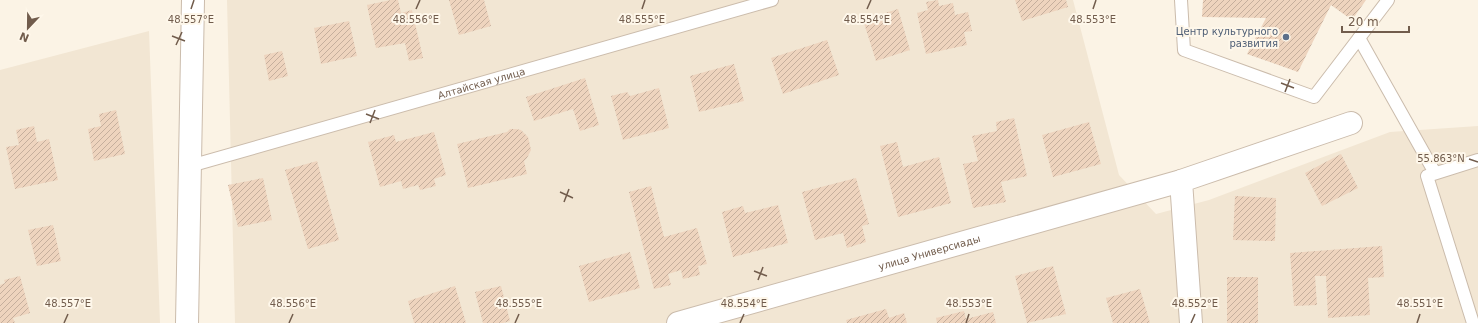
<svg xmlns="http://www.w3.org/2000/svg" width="1478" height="323" font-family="'DejaVu Sans',sans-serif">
<defs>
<pattern id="building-hatch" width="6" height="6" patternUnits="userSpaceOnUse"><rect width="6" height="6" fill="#eed4be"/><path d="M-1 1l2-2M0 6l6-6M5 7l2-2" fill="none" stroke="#c5af9d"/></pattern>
</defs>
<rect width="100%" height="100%" fill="#fbf3e5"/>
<g fill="#f2e6d3">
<path d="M227,0H1073L1119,175L1156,214L1209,200L1390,132L1478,126V323H235Z"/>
<path d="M149,31L160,323H0V70Z"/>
</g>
<g fill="url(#building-hatch)">
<path d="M391,0H398L401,13L412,10L423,58L409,61L405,43L376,48L367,5Z"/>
<path d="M449,0H484L491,26L459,35Z"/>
<path d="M938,0L939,6L953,3L955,15L968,12L972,31L964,32L967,45L926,54L917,13L928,10L926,2Z"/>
<path d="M1015,0H1066L1068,7L1022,21Z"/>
<path d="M1203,0H1366L1352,20L1331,5L1298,72L1247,54L1266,18L1202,17Z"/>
<path d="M898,9L910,50L876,61L863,20Z"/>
<path d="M349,21L357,56L321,64L314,28Z"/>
<path d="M827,40L839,75L783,94L771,58Z"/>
<path d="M282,51L288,76L269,81L264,55Z"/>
<path d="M734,64L744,101L699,112L690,76Z"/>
<path d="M585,78L599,125L580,131L573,109L534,121L526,97Z"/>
<path d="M659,88L669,128L623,140L611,96L627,92L630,96Z"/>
<path d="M116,110L125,154L94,161L88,129L101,126L99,114Z"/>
<path d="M1014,118L1027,176L1001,182L1006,202L973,208L963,164L978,161L972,136L997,131L996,122Z"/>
<path d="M1089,122L1101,164L1053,177L1042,135Z"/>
<path d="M34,126L37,142L49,139L58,180L15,189L6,147L19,145L16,130Z"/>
<path d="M510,129H516L521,130L528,137L531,150L527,158L524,161L527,174L468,188L457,144L507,132Z"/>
<path d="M434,132L446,175L434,179L436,186L420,190L418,185L403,189L401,181L380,187L368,142L394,135L396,142Z"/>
<path d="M897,142L903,167L939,157L951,203L898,217L880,146Z"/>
<path d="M1341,154L1358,188L1322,206L1305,173Z"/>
<path d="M317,161L339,240L308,249L285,170Z"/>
<path d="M263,178L272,220L238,227L228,185Z"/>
<path d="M856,178L869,224L862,226L866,242L847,248L843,233L815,240L802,192Z"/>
<path d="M651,186L664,237L697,228L707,264L698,266L700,275L683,279L681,270L668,274L671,285L654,289L629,192Z"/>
<path d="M1235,196L1276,198L1275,241L1233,240Z"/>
<path d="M778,205L788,243L733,257L722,212L743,206L745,213Z"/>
<path d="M53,225L61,261L37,266L28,230Z"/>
<path d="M1382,246L1384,277L1368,278L1370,315L1328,318L1326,276H1315L1317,305L1294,306L1290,253Z"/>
<path d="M630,252L640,288L589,302L579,266Z"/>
<path d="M1053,266L1066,314L1027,323L1015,276Z"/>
<path d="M20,276L30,313L13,318L15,323H0V285L5,283L4,280Z"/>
<rect x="1227" y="277" width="31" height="46"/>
<path d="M455,286L466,323H414L408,301Z"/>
<path d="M501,286L510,321L503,323H483L475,292Z"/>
<path d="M1140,289L1150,323H1113L1106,298Z"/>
<path d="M886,309L889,318L904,313L907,323H847L846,320Z"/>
<path d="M964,311L966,319L993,312L996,323H937L936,318Z"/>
</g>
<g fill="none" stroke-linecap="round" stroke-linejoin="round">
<defs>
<g id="service">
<path d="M1181,0L1184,50L1314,97L1388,0"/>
<path d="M1359,38L1435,173"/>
<path id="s1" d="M190,166L772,0"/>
<path d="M1473,323L1427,176L1478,160"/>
</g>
<g id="minor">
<path d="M187,323L193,0"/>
<path id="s2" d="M678,323L1181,181"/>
<path d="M1191,323L1181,181L1351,123"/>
</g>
</defs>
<use href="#service" stroke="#cbbcac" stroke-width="14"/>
<use href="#minor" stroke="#cbbcac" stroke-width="24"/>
<use href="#service" stroke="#fff" stroke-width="12"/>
<use href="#minor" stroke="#fff" stroke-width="22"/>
</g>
<path fill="none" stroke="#715c4c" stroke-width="1.5" d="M191,9L194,0M416,9L420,0M642,9L645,0M867,9L871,0M1093,9L1096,0M172,36L185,41M176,45L182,32M1281,83L1294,88M1285,92L1290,79M366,114L379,119M370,123L375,110M1469,159L1478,162M560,192L573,198M564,202L569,189M754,271L767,276M758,280L763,267M64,323L68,314M289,323L293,314M515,323L519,314M740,323L744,314M966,323L969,314M1191,323L1195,314M1417,323L1420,314"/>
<circle fill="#5c6f8a" stroke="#fef7ea" stroke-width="1.5" cx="1286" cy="37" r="4"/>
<g text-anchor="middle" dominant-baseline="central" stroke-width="4" stroke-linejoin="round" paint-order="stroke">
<g font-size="10" fill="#4e5e75" stroke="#fef7ea" text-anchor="end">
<text x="1278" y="31">Центр культурного<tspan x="1278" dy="12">развития</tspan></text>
</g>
<g font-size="10" fill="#715c4c" stroke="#fef7ea">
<text stroke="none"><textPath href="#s1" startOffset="303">Алтайская улица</textPath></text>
<text stroke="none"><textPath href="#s2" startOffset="261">улица Универсиады</textPath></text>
</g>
</g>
<g font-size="10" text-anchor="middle" fill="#715c4c" stroke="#fef7ea" stroke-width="4" stroke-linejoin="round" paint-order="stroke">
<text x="191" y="23">48.557°E</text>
<text x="416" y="23">48.556°E</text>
<text x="642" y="23">48.555°E</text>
<text x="867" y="23">48.554°E</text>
<text x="1093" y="23">48.553°E</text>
<text x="1441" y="162">55.863°N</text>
<text x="68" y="307">48.557°E</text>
<text x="293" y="307">48.556°E</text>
<text x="519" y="307">48.555°E</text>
<text x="744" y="307">48.554°E</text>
<text x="969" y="307">48.553°E</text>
<text x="1195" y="307">48.552°E</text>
<text x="1420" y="307">48.551°E</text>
</g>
<g transform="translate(28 28) rotate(202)" stroke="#fef7ea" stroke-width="3" paint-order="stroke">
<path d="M0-3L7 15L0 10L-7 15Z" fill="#715c4c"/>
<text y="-6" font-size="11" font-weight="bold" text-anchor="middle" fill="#715c4c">N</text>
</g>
<path d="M1342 26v6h67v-6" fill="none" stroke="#715c4c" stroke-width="2"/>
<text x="1348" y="26" font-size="12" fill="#715c4c" stroke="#fef7ea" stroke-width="3" paint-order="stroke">20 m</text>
</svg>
